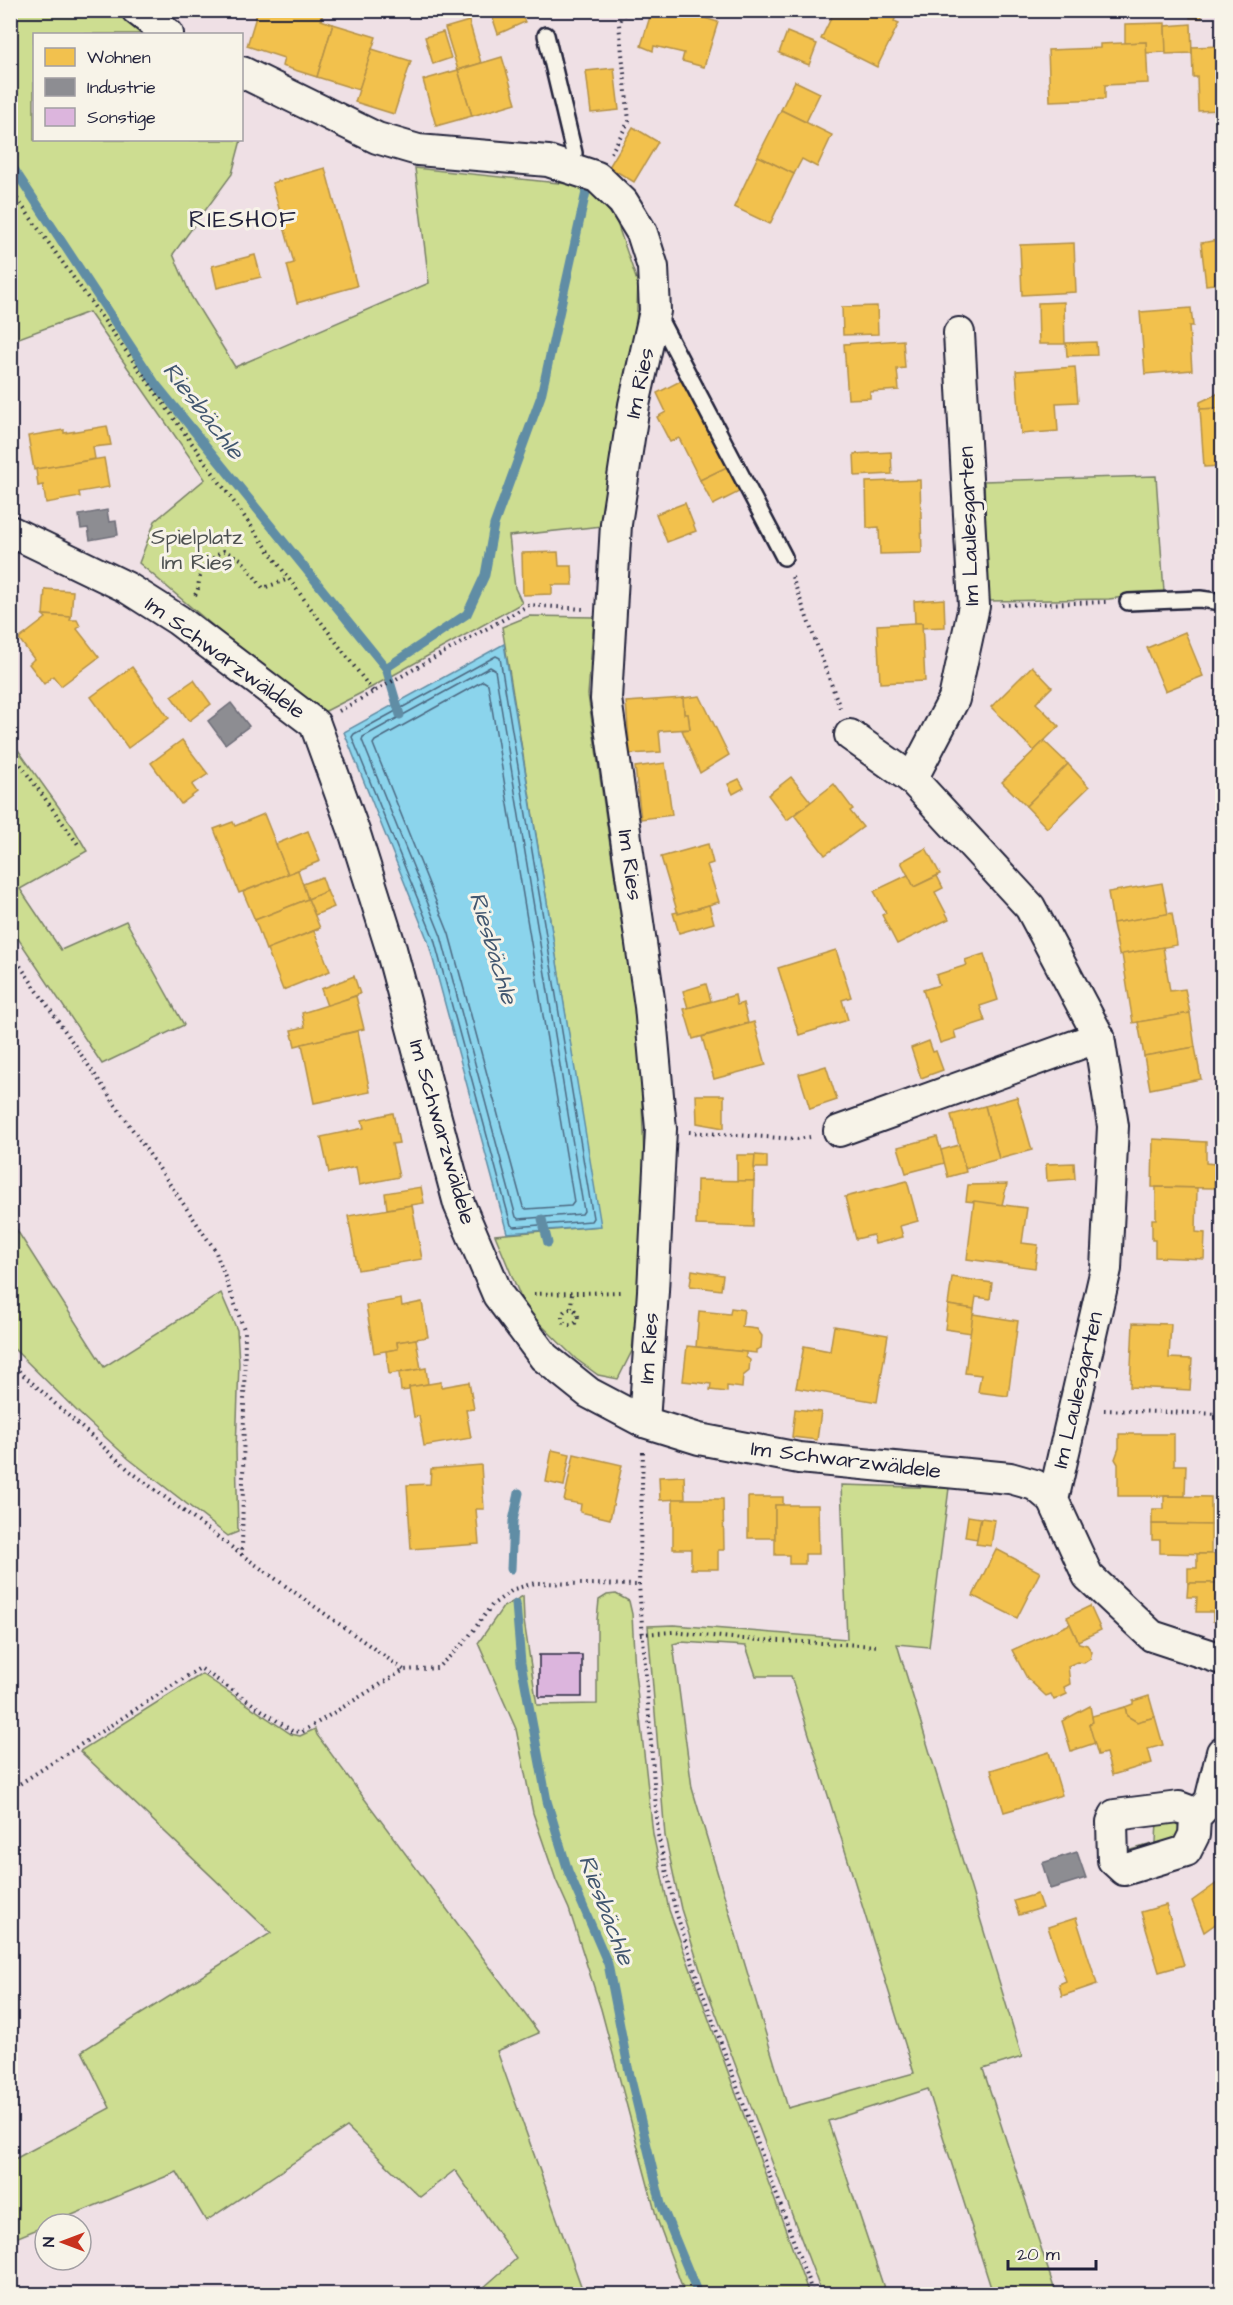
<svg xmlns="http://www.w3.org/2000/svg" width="1233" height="2305" font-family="'Architects Daughter',sans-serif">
<rect width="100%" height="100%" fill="#efe0e5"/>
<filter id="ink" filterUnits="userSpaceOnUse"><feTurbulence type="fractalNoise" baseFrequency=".0167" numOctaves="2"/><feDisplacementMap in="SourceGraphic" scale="12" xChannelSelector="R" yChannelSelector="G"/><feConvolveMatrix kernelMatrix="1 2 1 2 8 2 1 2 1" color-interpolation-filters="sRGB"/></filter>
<g filter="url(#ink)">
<g fill="#cddd91" stroke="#788066" stroke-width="1.5" fill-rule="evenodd">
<path d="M11,11H120L151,34H34V140H241L232,174L173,254L191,296L235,367L429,283L415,168L578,185L591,189L616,220L638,284L635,352L602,526L509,536L515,588L522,603L365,691L318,715L139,563L155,521L205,479L89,312L11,341Z"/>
<path d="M1156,476L1164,592L1109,599L988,601L984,481Z"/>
<path d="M529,616L594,617L588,695L622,927L639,1020L646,1215L632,1351L618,1379L598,1375L576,1359L526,1310L495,1235L600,1226L502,627Z"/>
<path d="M11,740L73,827L87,851L20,889L61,950L126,921L184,1025L102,1064L11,928Z"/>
<path d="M11,1221L104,1367L221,1293L237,1330L239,1363L236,1450L238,1532L228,1536L129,1459L80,1414L13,1348H11Z"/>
<path d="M841,1485L949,1488L929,1647L897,1644L1022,2057L983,2069L1056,2294H993L928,2089L828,2121L886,2294H822L704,1982L681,1909L665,1836L648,1626L674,1625L847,1639ZM681,1642L746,1646L756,1676H791L914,2073L788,2108L692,1788L673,1644Z"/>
<path d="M616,1594L629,1601L632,1614L635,1672L653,1834L669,1910L809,2294H685L657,2219L601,2009L569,1909L556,1880L533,1813L516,1729L478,1643L503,1607L523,1596L524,1621L537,1705L597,1704V1620L599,1600L607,1595Z"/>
<path d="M202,1674L291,1734L300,1736L315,1729L317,1735L539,2033L497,2051L584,2294H488L483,2288L516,2259L455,2170L420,2197L347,2127L206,2221L177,2172L50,2224H45V2226L11,2240V2161L110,2108L82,2051L271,1933L80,1751Z"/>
<path d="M1157,1819L1175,1820C1180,1827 1181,1832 1177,1840L1127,1859L1123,1852L1156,1843Z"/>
</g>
<path fill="#8bd4ec" stroke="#618da5" stroke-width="1.5" d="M504,644L601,1226L507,1233L428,941L344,732Z"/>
<g fill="#f2c14e" stroke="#b49148" stroke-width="1.5">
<path d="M258,10H324L321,20L333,24L317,77L282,66L284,58L247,46Z"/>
<path d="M490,10H519L525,22L498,34Z"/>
<path d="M652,10H678L718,22L704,67L682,61L684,53L654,46L653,51L641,46Z"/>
<path d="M835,10H871L876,13L878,10H899L894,21L899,23L877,67L821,39Z"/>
<path d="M1190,10H1215L1201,12L1202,18H1190Z"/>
<path d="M469,21L481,63L458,70L445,28Z"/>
<path d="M1165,23L1166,52L1146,53V42L1125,43V24Z"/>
<path d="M333,24L376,37L359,90L317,77Z"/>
<path d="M1191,24L1192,53L1166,54L1165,26Z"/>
<path d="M443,32L451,58L433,64L425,37Z"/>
<path d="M787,32L817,44L809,65L779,53Z"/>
<path d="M1146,42L1148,83L1105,85V99L1050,101L1048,50L1100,48V44Z"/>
<path d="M1222,46V110L1198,111L1197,77H1193L1192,47Z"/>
<path d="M372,49L411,61L394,114L355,102Z"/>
<path d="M502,57L516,103L472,116L458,70Z"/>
<path d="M614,68L619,110L591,113L586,71Z"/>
<path d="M458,70L472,116L436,126L423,80Z"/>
<path d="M795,81L820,93L806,122L781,110Z"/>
<path d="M781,110L832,135L817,167L802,159L794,174L758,156Z"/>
<path d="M633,127L658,142L634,182L609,167Z"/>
<path d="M758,156L794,174L770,224L734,207Z"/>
<path d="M325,168L357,286L297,303L287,265L294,263L272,183Z"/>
<path d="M1218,240L1222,283L1206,285L1201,243Z"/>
<path d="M1074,243L1076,292L1022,295L1020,245Z"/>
<path d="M255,255L261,277L217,288L212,266Z"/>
<path d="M1064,302L1065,344H1039L1038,303Z"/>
<path d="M877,306L878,334L843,335L842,307Z"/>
<path d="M1191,308L1193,326H1189L1192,370L1145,374L1140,312Z"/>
<path d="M903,340L905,368L897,369L899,390L870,392V398L848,399L844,344Z"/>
<path d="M1096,342L1097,355L1067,356L1066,343Z"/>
<path d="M1075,367L1078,402L1056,403L1058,431L1021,434L1016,371Z"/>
<path d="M686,378L729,466L700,480L679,438L670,442L657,417L666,412L657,393Z"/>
<path d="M1221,392L1222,408L1200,409V402Z"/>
<path d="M1222,408V466L1204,467L1200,409Z"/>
<path d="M107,426L111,445L93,447L95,459L34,470L28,436L64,430V433Z"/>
<path d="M891,452L892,474L855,476L854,454Z"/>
<path d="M104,458L109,487L79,492L80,497L46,503L43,485L38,486L36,469Z"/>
<path d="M729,466L741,491L713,505L700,480Z"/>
<path d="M920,480L922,553L880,554L879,527L867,528L866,482Z"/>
<path d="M1222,497V535L1219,536L1215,498Z"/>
<path d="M685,503L696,531L667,542L656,514Z"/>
<path d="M558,552L559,566H572L573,585H552V594L523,595L522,553Z"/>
<path d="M45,589L73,591L71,617L43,615Z"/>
<path d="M944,599L945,627L922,628V623H915L914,601Z"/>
<path d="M43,615L71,617L70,620H77L80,626L77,629L99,657L61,686L53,676L44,684L29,664L34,659L19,639L46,618Z"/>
<path d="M915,623H922L925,681L880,683L877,625Z"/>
<path d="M1185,632L1203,676L1165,691L1147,648Z"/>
<path d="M1032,666L1052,687L1036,703L1059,726L1034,751L991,707Z"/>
<path d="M132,667L169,718L128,748L91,697Z"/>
<path d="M194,680L211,704L189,721L171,696Z"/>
<path d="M700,696L729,755L700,773L682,730L690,729L688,714H684L683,698Z"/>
<path d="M683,698L684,714H688L690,729L659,731L661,752L630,754L626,702Z"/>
<path d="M182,740L208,774L192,785L197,792L181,804L151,763Z"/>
<path d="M1044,741L1068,764L1026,806L1002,782Z"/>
<path d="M665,763L672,815L641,819L635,767Z"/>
<path d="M1068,764L1089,787L1047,828L1026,806Z"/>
<path d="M791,777L811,802L787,820L768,795Z"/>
<path d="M739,779L744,788L733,794L728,784Z"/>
<path d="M834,784L853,809L850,811L863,827L825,855L794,815Z"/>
<path d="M264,814L288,874L239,893L214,829L233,822L235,826Z"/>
<path d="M308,831L320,861L288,874L276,844Z"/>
<path d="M708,844L713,863L707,865L719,902L678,914L661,857Z"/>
<path d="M926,848L940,874L914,887L901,862Z"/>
<path d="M298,870L308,899L255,920L243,892Z"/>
<path d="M908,875L914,887L937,876L943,888L935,892L949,919L897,944L882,915L886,913L874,891Z"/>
<path d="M322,877L327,891L308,899L303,884Z"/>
<path d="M1162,883L1168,914L1113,923L1108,892Z"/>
<path d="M327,891L334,907L315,915L308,899Z"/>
<path d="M308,899L320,928L266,950L255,920Z"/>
<path d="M709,905L714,923L679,933L673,913L678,912V914Z"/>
<path d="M1172,913L1177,945L1119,955L1113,923Z"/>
<path d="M314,931L330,971L283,990L267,949Z"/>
<path d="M1163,947L1170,991L1185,989L1190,1013L1133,1023L1122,954Z"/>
<path d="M836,950L851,997L842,1000L848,1020L799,1035L778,968Z"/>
<path d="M984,954L998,1000L980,1006L985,1021L954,1031L956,1038L940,1043L923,990L939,985L936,975L967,965L965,960Z"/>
<path d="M354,976L360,994L327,1006L321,989Z"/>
<path d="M706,984L711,1001L688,1008L683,991Z"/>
<path d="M735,995L737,1005L743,1003L748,1023L693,1039L684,1009Z"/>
<path d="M356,996L364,1029L295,1046L291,1030L305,1027L302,1013Z"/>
<path d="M1190,1013L1195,1047L1144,1056L1138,1022Z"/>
<path d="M754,1022L766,1065L714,1079L702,1037Z"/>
<path d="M358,1031L370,1092L314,1103L302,1044Z"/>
<path d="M929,1041L933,1052L936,1051L943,1070L921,1078L911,1048Z"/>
<path d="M1195,1047L1201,1079L1150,1089L1144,1056Z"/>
<path d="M826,1066L837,1100L810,1109L799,1074Z"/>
<path d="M696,1095H724V1128L697,1123Z"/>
<path d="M1017,1097L1032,1150L999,1159L985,1106Z"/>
<path d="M985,1106L999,1159L965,1168L951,1115Z"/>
<path d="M393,1113L399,1143L392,1144L399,1177L359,1185L356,1167L329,1173L321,1137L364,1128L362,1120Z"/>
<path d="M937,1137L945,1163L906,1173L898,1147Z"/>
<path d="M1153,1139L1206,1142V1163L1215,1164L1214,1188L1152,1187Z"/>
<path d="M959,1145L966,1172L948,1177L941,1150Z"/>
<path d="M737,1155H755L754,1181H737Z"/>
<path d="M755,1155L767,1156V1168H754Z"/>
<path d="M1074,1163L1075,1179L1047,1181L1046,1164Z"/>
<path d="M697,1180L754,1181L753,1227L696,1225Z"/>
<path d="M907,1181L918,1221L900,1226L903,1237L875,1244L873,1235L856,1239L845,1197Z"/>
<path d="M1007,1184L1002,1205L966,1201L968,1185Z"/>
<path d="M421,1187L424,1203L387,1209L385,1193Z"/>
<path d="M1156,1187L1197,1188L1196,1232L1205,1233L1204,1259L1155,1257V1240H1152V1219H1156Z"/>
<path d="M974,1201L1027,1208L1022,1243L1038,1245L1035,1268L967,1259Z"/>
<path d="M412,1205L422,1259L358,1270L348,1216Z"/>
<path d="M692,1270L723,1275L721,1290L690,1286Z"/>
<path d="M952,1277L992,1283L990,1299L976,1297L974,1309L948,1305Z"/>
<path d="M401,1299L402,1306L422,1302L428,1337L397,1342L398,1349L374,1353L366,1305Z"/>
<path d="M948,1305L974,1309L971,1333L945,1329Z"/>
<path d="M731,1308L744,1310L742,1327L757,1329L762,1336L761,1348L756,1350V1353L696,1347L699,1311L730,1314Z"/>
<path d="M973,1314L1018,1321L1008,1396L978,1392L981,1375L965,1373Z"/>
<path d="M1133,1323L1171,1324L1169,1358L1192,1359L1190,1390L1130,1387Z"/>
<path d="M834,1326L888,1335L877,1402L796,1388L804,1346L830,1351Z"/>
<path d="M416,1339L421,1369L389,1374L386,1351L398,1349L397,1342Z"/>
<path d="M687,1346L746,1352V1357L750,1360L749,1371L743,1376L742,1388L727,1386V1392L710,1390L711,1384L683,1381Z"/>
<path d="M426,1368L428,1384L409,1387V1390L401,1391L399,1373Z"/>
<path d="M441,1382V1387L469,1382L474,1409L466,1410L471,1438L424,1446L419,1416L414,1417L409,1387Z"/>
<path d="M795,1409L821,1412L817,1440L792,1437Z"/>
<path d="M1119,1434H1174V1465H1186L1185,1496H1118V1464L1115,1459L1119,1448Z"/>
<path d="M552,1450L570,1454L564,1486L546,1482Z"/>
<path d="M574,1454L622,1465L610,1519L580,1512L581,1504L564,1501Z"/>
<path d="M481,1465L484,1509H476L479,1544L411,1549L407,1485L430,1484L431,1469Z"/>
<path d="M684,1476L685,1499L660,1500L659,1477Z"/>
<path d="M1164,1496L1211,1497V1525L1152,1524V1509H1164Z"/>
<path d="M748,1497H783V1505H775V1538H748Z"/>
<path d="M673,1499H723L724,1550H718V1569H691V1549H673Z"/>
<path d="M775,1505H818L819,1554H805V1564H789V1555H775Z"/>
<path d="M968,1516L981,1518L977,1539L965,1537Z"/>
<path d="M981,1518L995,1520L991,1546L976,1544Z"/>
<path d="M1152,1524L1211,1525V1554L1160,1553V1540H1152Z"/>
<path d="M996,1549L1040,1572L1017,1618L973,1596Z"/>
<path d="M1197,1554H1222V1583H1188V1568H1197Z"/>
<path d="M1188,1583H1222V1621H1213V1612H1196L1197,1597H1187Z"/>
<path d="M1090,1606L1101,1630L1078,1641L1067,1617Z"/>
<path d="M1070,1624L1079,1643L1087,1645L1092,1652L1090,1659L1084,1663L1077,1662L1068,1666L1070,1684L1064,1687L1067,1694L1054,1700L1051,1694L1046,1696L1027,1678L1012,1650Z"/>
<path d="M1149,1696L1155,1717L1137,1722L1127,1716L1125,1707L1133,1704V1701Z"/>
<path d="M1090,1706L1093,1722L1089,1724L1095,1743L1071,1751L1062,1721Z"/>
<path d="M1125,1707L1127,1716L1137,1722L1155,1717L1163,1745L1148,1749L1152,1763L1112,1775L1106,1753L1098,1755L1089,1724L1093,1722L1092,1716Z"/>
<path d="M1049,1752L1062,1795L1004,1812L991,1770Z"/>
<path d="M1217,1883L1222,1892V1912L1215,1918L1218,1922L1204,1932L1192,1901Z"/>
<path d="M1037,1894L1042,1908L1019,1915L1014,1901Z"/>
<path d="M1166,1905L1184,1965L1159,1972L1141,1912Z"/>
<path d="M1076,1918L1097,1984L1062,1996L1059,1984L1066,1981L1048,1927Z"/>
</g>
<g fill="#8d8d92" stroke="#6d6d78" stroke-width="1.5">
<path d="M107,510L109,522L116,521L118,535L90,540L88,528L81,529L79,515Z"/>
<path d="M231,703L249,726L225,744L208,721Z"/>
<path d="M1077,1852L1086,1878L1050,1889L1042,1863Z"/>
</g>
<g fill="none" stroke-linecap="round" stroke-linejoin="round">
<g stroke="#4c6982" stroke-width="1.5">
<path d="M496,656L500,658L593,1218L591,1221L514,1227L511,1225L434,939L352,737L354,734Z"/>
<path d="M490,667L495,670L584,1211L582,1214L519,1219L516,1217L441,936L362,740L363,737Z"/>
<path d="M483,681L488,684L574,1202L571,1206L526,1209L523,1207L449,934L373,744L375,741Z"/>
</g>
<g stroke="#618da5" stroke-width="9">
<path d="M10,163L155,383L386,668L400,715"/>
<path d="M386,668L467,614L485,575L494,525L541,396L586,192"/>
<path d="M542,1219L548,1243"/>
<path d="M511,1569L513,1521L519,1493"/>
<path d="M516,1604L521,1663L547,1801L568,1871L608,1964L628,2067L661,2204L698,2294"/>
</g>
</g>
<rect fill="#dcb5dd" stroke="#22223b" stroke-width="1.5" x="539" y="1655" width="43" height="42"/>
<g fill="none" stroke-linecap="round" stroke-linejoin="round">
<defs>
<g id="service">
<path d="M546,35L574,153L573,168"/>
<path d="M656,313L784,557"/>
<path d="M1128,602L1200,599L1222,602"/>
</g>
<g id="minor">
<path d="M137,10L168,34"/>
<path d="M242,72L377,138L418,150L548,161L597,177L623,202L642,233L653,267L655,311L634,405L616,524L606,699L650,1006L661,1129L653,1291L644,1422"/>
<path d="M10,531L126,587L178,620L315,724L355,834L390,945L459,1204L498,1295L544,1357L589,1393L644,1422L699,1439L799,1458L1010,1478L1035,1485L1053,1500"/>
<path d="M850,735L912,779L1030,907L1099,1037L1113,1126L1106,1269L1053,1500L1088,1576L1152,1636L1222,1659"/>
<path d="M912,779L954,699L974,606L959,333"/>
<path d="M839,1131L1099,1037"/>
<path d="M1195,1817L1187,1810L1179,1807L1115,1815L1112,1822L1113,1860L1124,1870L1186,1851L1194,1835L1195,1817L1210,1801L1222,1752"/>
</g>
</defs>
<use href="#service" stroke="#22223b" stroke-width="20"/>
<use href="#minor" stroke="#22223b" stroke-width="34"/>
<g stroke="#22223b" stroke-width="4" stroke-dasharray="1.5 4.5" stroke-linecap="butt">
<path d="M611,153L629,121L619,24L625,10"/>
<path d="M10,189L289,579"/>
<path d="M792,577L840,708"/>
<path d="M195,595C199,589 198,587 199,581C202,566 212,558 224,551L241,559L263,588L289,579L374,693"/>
<path d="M1002,605L1108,602"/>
<path d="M339,711L529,605L583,609"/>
<path d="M10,750L80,847"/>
<path d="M10,951L215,1250L245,1332L242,1555"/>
<path d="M689,1132L797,1139L810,1137"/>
<path d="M534,1294L623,1292"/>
<path d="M571,1308L572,1293"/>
<circle cx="570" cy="1317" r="8"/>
<path d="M10,1363L130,1471L242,1555L404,1670"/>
<path d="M1104,1410L1222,1414"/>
<path d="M643,1452L639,1585L658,1835L676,1912L699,1983L813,2294"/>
<path d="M641,1634L673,1632L742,1639L879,1646"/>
<path d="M10,1790L200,1668L292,1731L302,1732L404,1670L437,1668L464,1643L492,1605L514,1589L535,1583L639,1585"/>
</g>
<use href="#service" stroke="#f7f3e8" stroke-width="15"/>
<use href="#minor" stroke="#f7f3e8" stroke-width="30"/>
</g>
</g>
<g text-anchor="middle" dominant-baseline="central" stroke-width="6" stroke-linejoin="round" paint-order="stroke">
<g font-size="22" fill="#22223b" stroke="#f7f3e8">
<text transform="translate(640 383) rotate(-78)">Im Ries</text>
<text transform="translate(969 526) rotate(-92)">Im Laulesgarten</text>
<text transform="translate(225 658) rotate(36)">Im Schwarzwäldele</text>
<text transform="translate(630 865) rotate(82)">Im Ries</text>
<text transform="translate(442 1132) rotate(74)">Im Schwarzwäldele</text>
<text transform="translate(649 1348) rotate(-86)">Im Ries</text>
<text transform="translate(1078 1390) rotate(-77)">Im Laulesgarten</text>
<text transform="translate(846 1460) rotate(7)">Im Schwarzwäldele</text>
</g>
<g font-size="22" fill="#4d5150" stroke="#f7f3e8">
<text x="197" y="537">Spielplatz<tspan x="197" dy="25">Im Ries</tspan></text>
</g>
<g font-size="24" letter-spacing="1.5" fill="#22223b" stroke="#f7f3e8">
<text x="243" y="220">RIESHOF</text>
</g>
<g font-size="24" font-style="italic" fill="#425770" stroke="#f7f3e8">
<text transform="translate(203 411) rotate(52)">Riesbächle</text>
<text transform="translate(493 948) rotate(73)">Riesbächle</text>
<text transform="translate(606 1910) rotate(69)">Riesbächle</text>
</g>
</g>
<rect width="1233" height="2305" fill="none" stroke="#f7f3e8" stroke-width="36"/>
<rect x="18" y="18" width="1197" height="2269" fill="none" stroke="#22223b" stroke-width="2" filter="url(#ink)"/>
<rect x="33" y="33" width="210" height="108" fill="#f7f3e8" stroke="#a29fa3" stroke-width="1.5"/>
<rect x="45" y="48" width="30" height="18" fill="#f2c14e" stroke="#a29fa3" stroke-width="1.5"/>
<text x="87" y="63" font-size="18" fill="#22223b">Wohnen</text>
<rect x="45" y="78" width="30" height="18" fill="#8d8d92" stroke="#a29fa3" stroke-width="1.5"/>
<text x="87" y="93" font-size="18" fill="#22223b">Industrie</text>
<rect x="45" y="108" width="30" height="18" fill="#dcb5dd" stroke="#a29fa3" stroke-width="1.5"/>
<text x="87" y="123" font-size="18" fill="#22223b">Sonstige</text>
<g transform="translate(63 2242) rotate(270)"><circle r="28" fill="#f7f3e8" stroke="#a29fa3" stroke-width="1.5"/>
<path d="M0-4.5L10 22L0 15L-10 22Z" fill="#c8321e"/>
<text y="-9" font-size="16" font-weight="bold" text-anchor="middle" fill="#22223b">N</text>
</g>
<path d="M1008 2260v9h88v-9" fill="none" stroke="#22223b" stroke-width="3"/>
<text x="1017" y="2260" font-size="18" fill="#22223b" stroke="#f7f3e8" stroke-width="4.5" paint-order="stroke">20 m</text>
</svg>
